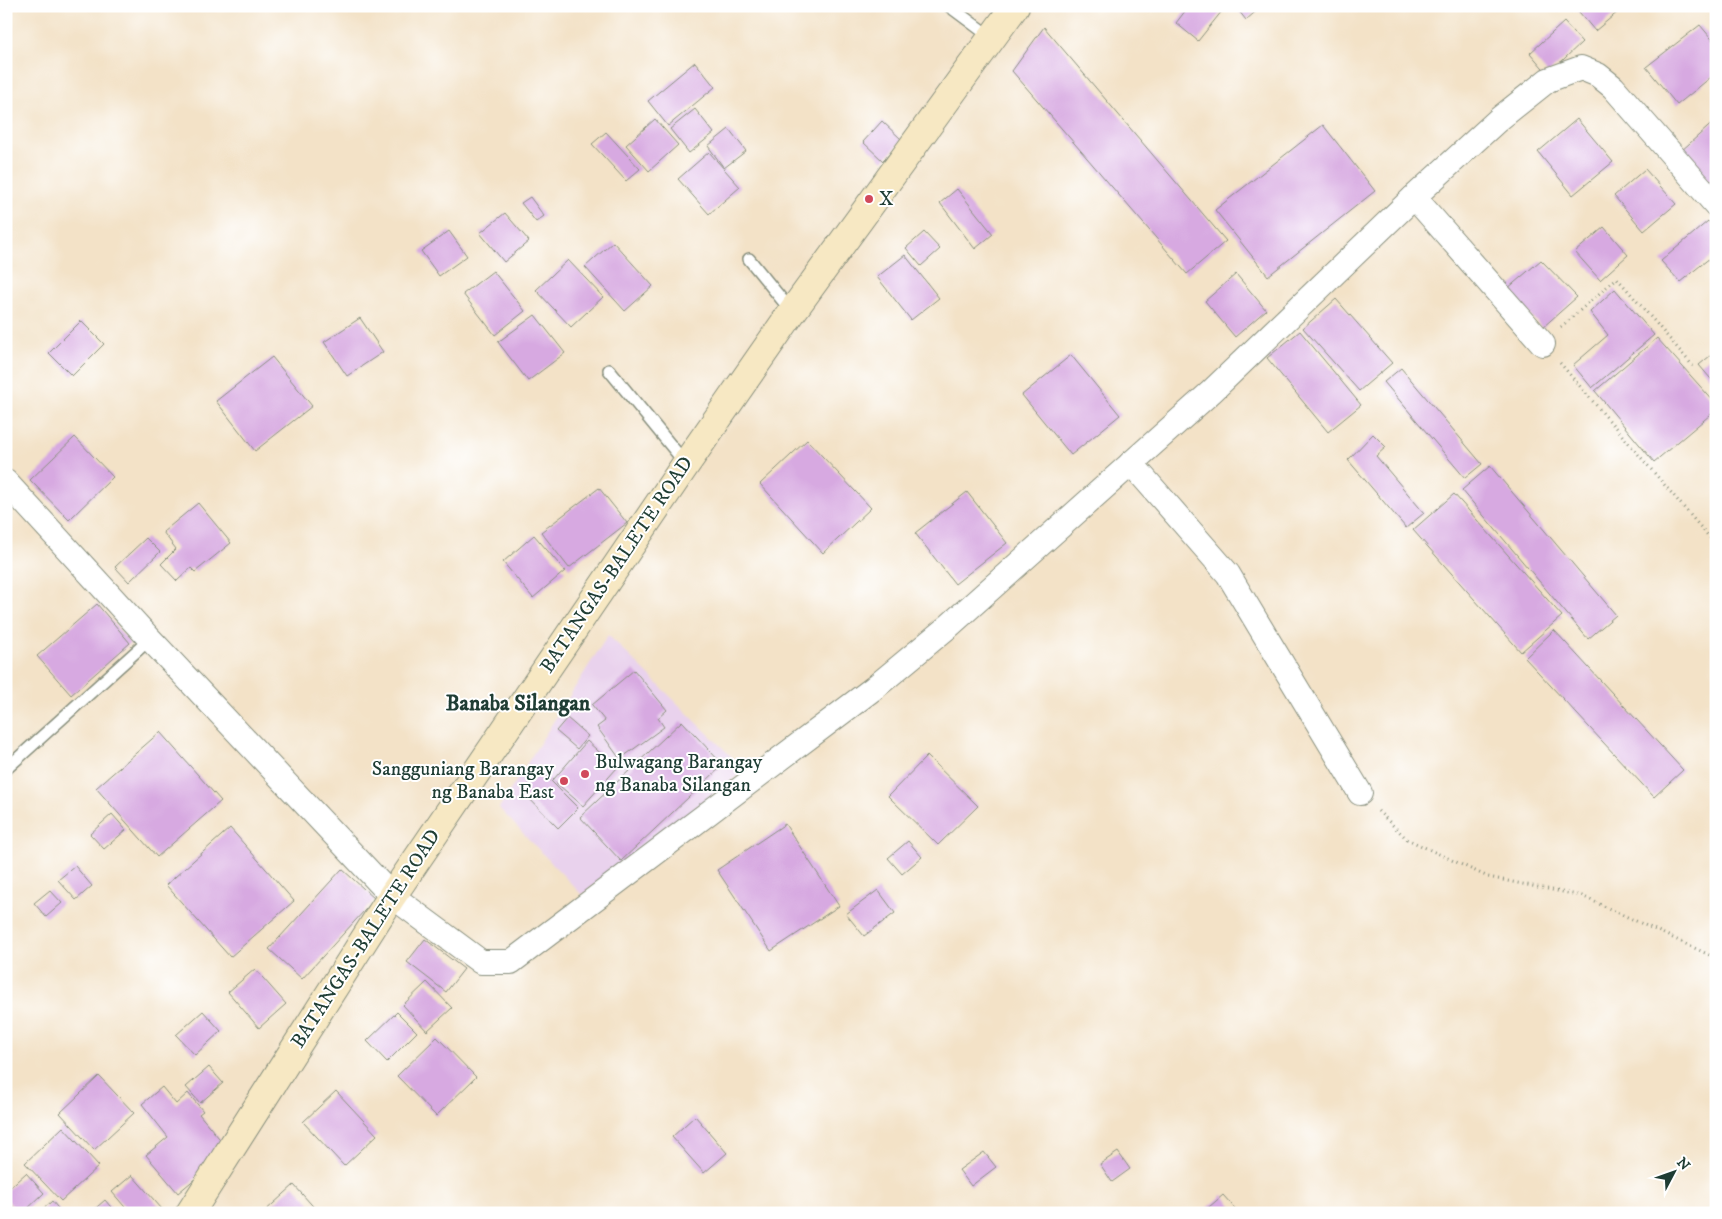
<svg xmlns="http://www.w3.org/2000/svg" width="1722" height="1219" font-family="'IM FELL DW Pica',serif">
<rect width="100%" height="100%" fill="#fff"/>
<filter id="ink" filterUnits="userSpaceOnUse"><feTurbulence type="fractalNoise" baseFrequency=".02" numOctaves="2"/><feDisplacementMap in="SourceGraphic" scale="10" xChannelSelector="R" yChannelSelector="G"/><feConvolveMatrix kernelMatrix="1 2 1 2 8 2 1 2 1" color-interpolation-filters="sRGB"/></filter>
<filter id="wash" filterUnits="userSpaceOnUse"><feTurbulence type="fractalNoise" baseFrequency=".0096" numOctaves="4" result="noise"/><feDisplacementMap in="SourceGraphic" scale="20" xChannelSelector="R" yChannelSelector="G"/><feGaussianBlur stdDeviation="1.12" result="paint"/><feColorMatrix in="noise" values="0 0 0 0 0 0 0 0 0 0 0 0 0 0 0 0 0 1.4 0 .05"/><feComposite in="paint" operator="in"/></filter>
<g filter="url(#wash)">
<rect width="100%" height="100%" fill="#f3e2c7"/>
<path fill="#e9d2ed" d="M608,635L745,770L582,895L499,808Z"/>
<g id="blocks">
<g fill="#d7a9e1">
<path d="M1189,6H1226L1198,41L1176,23Z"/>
<path d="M1235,6H1262L1246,20Z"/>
<path d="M1574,6H1625L1595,31Z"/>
<path d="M1564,22L1582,42L1548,74L1530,53Z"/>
<path d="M1700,25L1716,44V73L1677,105L1646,67Z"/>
<path d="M1044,27L1226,241L1187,274L1012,71Z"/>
<path d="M695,62L715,87L668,126L648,101Z"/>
<path d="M695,109L714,133L689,153L670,129Z"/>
<path d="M655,119L678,145L649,171L626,145Z"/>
<path d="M1577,119L1613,162L1573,195L1538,152Z"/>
<path d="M1716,120V179L1710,184L1681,151Z"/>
<path d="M882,121L902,140L883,161L863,142Z"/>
<path d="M1323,125L1375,191L1268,276L1215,210Z"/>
<path d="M729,129L746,151L724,168L708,146Z"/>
<path d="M606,132L640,169L626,181L592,144Z"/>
<path d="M709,152L740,187L709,214L678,179Z"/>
<path d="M1645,169L1676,204L1644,231L1614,196Z"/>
<path d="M957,189L993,234L975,249L940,203Z"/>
<path d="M530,197L544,216L536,222L521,203Z"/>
<path d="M505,213L529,241L504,262L480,233Z"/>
<path d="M1708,221L1716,230V253L1680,282L1661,261Z"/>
<path d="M1604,227L1628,255L1600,280L1575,252Z"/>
<path d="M449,231L467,256L439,276L421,251Z"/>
<path d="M924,232L940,249L921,266L906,248Z"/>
<path d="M613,242L653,286L625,311L585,267Z"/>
<path d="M905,255L939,298L911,320L877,277Z"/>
<path d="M568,260L603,297L571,327L536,290Z"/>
<path d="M1541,260L1577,297L1542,328L1507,289Z"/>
<path d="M493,271L525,311L495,335L463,294Z"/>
<path d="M1236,274L1266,310L1235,337L1205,301Z"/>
<path d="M1615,289L1654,335L1592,388L1573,365L1608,335L1590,312Z"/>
<path d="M1336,299L1392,363L1359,391L1303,328Z"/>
<path d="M535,315L565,353L528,381L498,342Z"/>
<path d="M360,318L383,352L347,376L324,342Z"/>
<path d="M81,321L104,344L72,376L49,353Z"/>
<path d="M1300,331L1361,405L1328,432L1267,358Z"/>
<path d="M1657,338L1716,404V410L1654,462L1595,391Z"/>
<path d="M1716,351V385L1699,365Z"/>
<path d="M1071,355L1120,415L1071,455L1022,395Z"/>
<path d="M272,357L312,406L255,451L216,401Z"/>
<path d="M1401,368L1482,464L1465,478L1384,382Z"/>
<path d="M1373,434L1386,447L1376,456L1424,513L1406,528L1348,460Z"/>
<path d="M75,437L113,477L69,520L30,480Z"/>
<path d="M807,440L871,508L823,553L760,484Z"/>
<path d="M1490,466L1616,615L1588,639L1462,490Z"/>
<path d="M599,488L627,523L569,568L541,532Z"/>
<path d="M967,492L1007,543L955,584L915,533Z"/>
<path d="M1454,494L1562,616L1521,652L1413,530Z"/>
<path d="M198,503L231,543L195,572L191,568L177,581L161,564L176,549L163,532Z"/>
<path d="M534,535L565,571L533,598L503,562Z"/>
<path d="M146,538L160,552L129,582L115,567Z"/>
<path d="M97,604L130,643L71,695L37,656Z"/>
<path d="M1554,630L1683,770L1654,797L1525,658Z"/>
<path d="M634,670L667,710L658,718L664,727L620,759L597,727L605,721L592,705Z"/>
<path d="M567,718L588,736L577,749L556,731Z"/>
<path d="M682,721L723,765L621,861L580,817Z"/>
<path d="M160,732L221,801L157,857L96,788Z"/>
<path d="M587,741L617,768L583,806L553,780Z"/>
<path d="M927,756L978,806L938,845L888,796Z"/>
<path d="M542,772L578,808L558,828L522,791Z"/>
<path d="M112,814L126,830L104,849L90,834Z"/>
<path d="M785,824L839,906L771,951L717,870Z"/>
<path d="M230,828L294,901L230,957L166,885Z"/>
<path d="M908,841L922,857L902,874L888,858Z"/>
<path d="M75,866L92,886L76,900L58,880Z"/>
<path d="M342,869L375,899L302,979L269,949Z"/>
<path d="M50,890L62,903L46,917L34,903Z"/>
<path d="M878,890L895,913L864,936L846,914Z"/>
<path d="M425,939L464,969L446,992L407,962Z"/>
<path d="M255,969L286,1004L259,1028L228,992Z"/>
<path d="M427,982L452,1008L427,1031L403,1005Z"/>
<path d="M203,1011L221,1031L195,1055L176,1035Z"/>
<path d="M397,1012L417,1032L387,1062L367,1041Z"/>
<path d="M437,1037L476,1077L436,1116L397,1076Z"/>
<path d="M209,1067L223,1083L200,1103L186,1087Z"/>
<path d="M99,1076L134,1113L94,1150L60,1113Z"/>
<path d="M162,1087L176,1104L188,1093L203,1111L199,1114L229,1150L178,1193L146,1155L168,1137L142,1104Z"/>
<path d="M336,1091L377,1135L344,1166L303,1122Z"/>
<path d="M695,1116L727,1153L704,1173L672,1137Z"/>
<path d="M63,1127L99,1166L61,1201L25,1163Z"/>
<path d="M984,1152L996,1167L971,1186L959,1170Z"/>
<path d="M1118,1152L1130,1169L1112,1182L1100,1164Z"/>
<path d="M26,1173L44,1193L23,1213H19L6,1199V1191Z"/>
<path d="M132,1175L162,1209L158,1213H130L112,1192Z"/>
<path d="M294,1185L319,1213H263Z"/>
<path d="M1223,1195L1239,1213H1202Z"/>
<path d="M105,1200L116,1213H90Z"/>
<path d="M52,1201L62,1213H39Z"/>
</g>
</g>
</g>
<g filter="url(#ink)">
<use href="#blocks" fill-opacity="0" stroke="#89907e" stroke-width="1"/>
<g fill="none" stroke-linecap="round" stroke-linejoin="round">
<defs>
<g id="service">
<path d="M949,6L992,38"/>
<path d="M749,259L792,312"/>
<path d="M609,370L686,464"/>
<path d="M6,769L150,639"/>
</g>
<g id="minor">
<path d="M1414,197L1543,344"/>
<path d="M1131,463L1228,574L1360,793"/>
<path d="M6,482L150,639L392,896L481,962H511L874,688L950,625L1211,392L1414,197L1499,119L1548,80L1581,68L1598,75L1613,87L1716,205"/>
</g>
<path id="secondary" d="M190,1213L392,896L686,464L792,312L1015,6"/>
</defs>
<use href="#service" stroke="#89907e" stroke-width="14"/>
<use href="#minor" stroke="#89907e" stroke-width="26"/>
<use href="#secondary" stroke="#89907e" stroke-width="30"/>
<g stroke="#89907e" stroke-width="3" stroke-dasharray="1 4" stroke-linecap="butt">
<path d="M1561,327L1617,278L1693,366"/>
<path d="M1560,363L1716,545"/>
<path d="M1378,811L1407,839L1488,877L1582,896L1716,958"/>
</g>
<use href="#service" stroke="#fff" stroke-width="11"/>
<use href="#minor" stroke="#fff" stroke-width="24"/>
<use href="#secondary" stroke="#f7e8c3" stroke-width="28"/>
</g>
</g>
<g fill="#d1495b" stroke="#fff" stroke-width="2">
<circle cx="869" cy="199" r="5"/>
<circle cx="585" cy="774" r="5"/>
<circle cx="564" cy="781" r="5"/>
</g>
<g text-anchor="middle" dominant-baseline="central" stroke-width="4" stroke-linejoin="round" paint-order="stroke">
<g font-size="20" fill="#1f3d34" stroke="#fff" text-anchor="start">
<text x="879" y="199">X</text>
<text x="595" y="762">Bulwagang Barangay<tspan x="595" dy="23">ng Banaba Silangan</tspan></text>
<text x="554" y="769" text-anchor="end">Sangguniang Barangay<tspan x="554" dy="23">ng Banaba East</tspan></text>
</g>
<g font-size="20" fill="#1f3d34" stroke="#fff">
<text transform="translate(617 565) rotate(-56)">BATANGAS-BALETE ROAD</text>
<text transform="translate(366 939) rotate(-57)">BATANGAS-BALETE ROAD</text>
</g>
<g font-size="22" font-weight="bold" fill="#1f3d34" stroke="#fff">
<text x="518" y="703">Banaba Silangan</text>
</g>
</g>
<rect width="1722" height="1219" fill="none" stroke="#fff" stroke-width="25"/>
<g transform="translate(1674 1172) rotate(49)" stroke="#ffffff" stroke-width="4" paint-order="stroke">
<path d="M0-4L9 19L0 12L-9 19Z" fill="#1f3d34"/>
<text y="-8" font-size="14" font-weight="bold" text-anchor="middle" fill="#1f3d34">N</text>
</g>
</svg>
